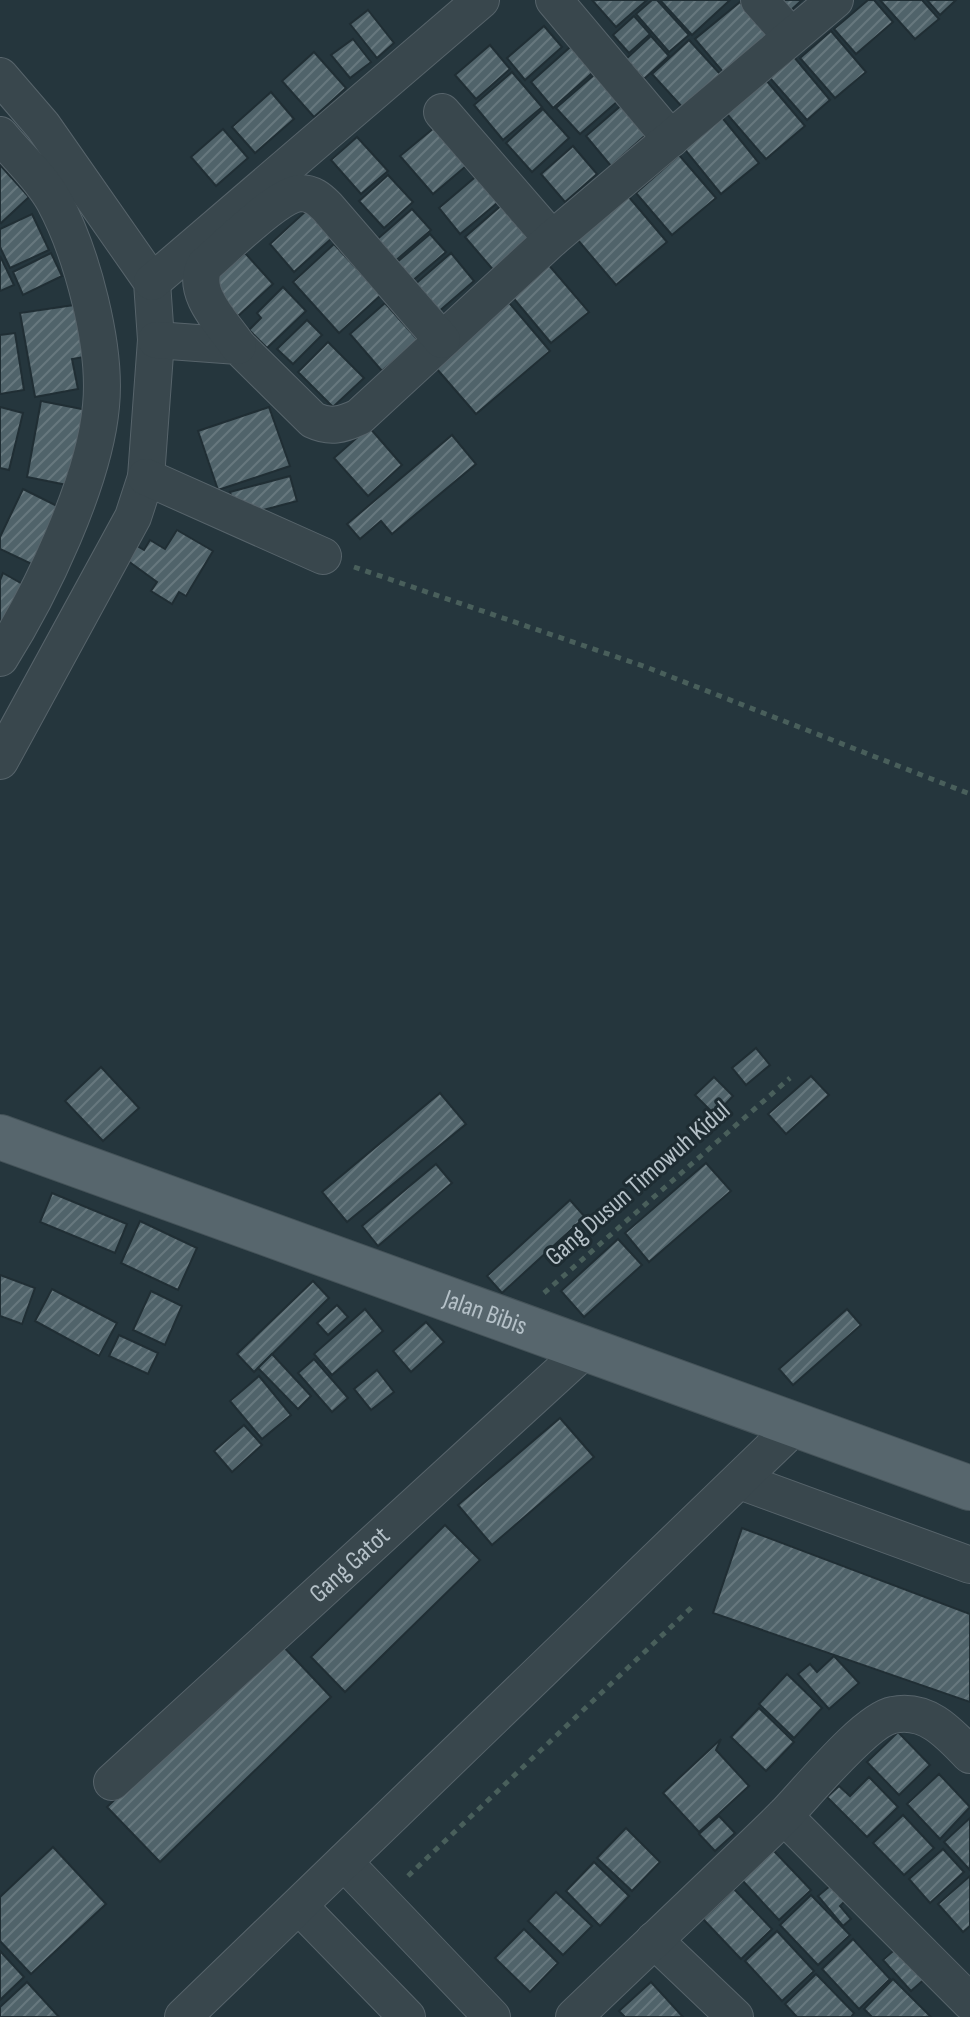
<svg xmlns="http://www.w3.org/2000/svg" width="970" height="2017" font-family="'Sofia Sans Condensed',sans-serif">
<defs>
<pattern id="building-hatch" width="6" height="6" patternUnits="userSpaceOnUse" patternTransform="scale(2)"><rect width="6" height="6" fill="#50636a"/><path d="M-1 1l2-2M0 6l6-6M5 7l2-2" fill="none" stroke="#67787e"/></pattern>
</defs>
<rect width="100%" height="100%" fill="#25363d"/>
<g fill="url(#building-hatch)" stroke="#202e34" stroke-width="2">
<path d="M592,0H647L616,27Z"/>
<path d="M652,0H657L689,35L669,52L636,14Z"/>
<path d="M660,0H730L692,35Z"/>
<path d="M780,0H802L790,11Z"/>
<path d="M868,0H874L893,22L856,54L834,29Z"/>
<path d="M880,0H922L939,19L915,39Z"/>
<path d="M927,0H956L940,15Z"/>
<path d="M740,2L767,35L723,72L695,39Z"/>
<path d="M368,10L394,43L377,58L350,24Z"/>
<path d="M634,16L650,34L629,53L613,35Z"/>
<path d="M544,26L562,47L525,80L507,58Z"/>
<path d="M831,31L866,72L835,98L800,58Z"/>
<path d="M651,36L669,56L644,79L626,59Z"/>
<path d="M353,39L371,62L350,78L331,55Z"/>
<path d="M689,40L721,75L684,109L652,74Z"/>
<path d="M577,41L600,66L553,108L531,82Z"/>
<path d="M490,45L510,69L476,99L455,75Z"/>
<path d="M314,52L346,88L314,117L282,81Z"/>
<path d="M794,57L830,100L807,120L770,78Z"/>
<path d="M602,68L626,94L580,134L556,108Z"/>
<path d="M512,72L542,107L503,140L474,105Z"/>
<path d="M766,80L805,126L766,159L727,114Z"/>
<path d="M271,92L294,119L255,153L232,127Z"/>
<path d="M624,103L650,131L611,166L586,136Z"/>
<path d="M543,109L569,138L532,172L506,143Z"/>
<path d="M720,115L759,163L721,194L682,146Z"/>
<path d="M440,123L472,161L433,194L400,156Z"/>
<path d="M223,129L248,158L216,186L191,157Z"/>
<path d="M357,137L388,171L361,194L331,160Z"/>
<path d="M573,146L597,174L565,202L541,174Z"/>
<path d="M679,155L716,198L672,235L636,193Z"/>
<path d="M0,165L29,197L1,223L0,222Z"/>
<path d="M480,173L502,199L460,234L439,208Z"/>
<path d="M388,175L413,202L384,228L359,201Z"/>
<path d="M628,196L667,242L616,285L577,239Z"/>
<path d="M504,203L535,239L495,272L465,237Z"/>
<path d="M412,209L431,230L393,263L374,242Z"/>
<path d="M307,210L332,238L294,272L270,244Z"/>
<path d="M32,214L49,250L10,268L0,247V229Z"/>
<path d="M430,234L446,252L411,282L395,264Z"/>
<path d="M334,244L381,295L339,333L293,282Z"/>
<path d="M51,253L62,276L23,295L13,272Z"/>
<path d="M245,253L273,284L238,316L209,284Z"/>
<path d="M451,253L474,281L437,313L413,286Z"/>
<path d="M0,256L14,285L0,291Z"/>
<path d="M547,263L589,312L551,343L510,294Z"/>
<path d="M283,287L306,311L267,348L249,330L261,318L257,313Z"/>
<path d="M505,298L550,351L476,414L430,361Z"/>
<path d="M385,303L418,340L382,371L350,334Z"/>
<path d="M81,304L90,356L72,359L78,389L35,397L20,313Z"/>
<path d="M307,320L322,335L293,364L277,349Z"/>
<path d="M15,333L24,390L0,394V335Z"/>
<path d="M328,342L364,378L333,407L298,372Z"/>
<path d="M41,401L92,411L77,487L27,477Z"/>
<path d="M0,407L23,413L9,470L0,468Z"/>
<path d="M269,407L290,466L218,490L198,431Z"/>
<path d="M369,427L402,465L368,496L334,458Z"/>
<path d="M452,435L476,464L392,534L381,521L360,539L347,524Z"/>
<path d="M290,476L297,501L237,517L230,492Z"/>
<path d="M23,489L67,511L40,568L0,549V537Z"/>
<path d="M177,530L213,551L186,596L179,592L172,604L151,591L157,582L124,558L132,543L144,550L150,540L165,549Z"/>
<path d="M3,573L33,590L0,646V580Z"/>
<path d="M756,1048L770,1065L746,1085L732,1068Z"/>
<path d="M101,1067L139,1108L103,1141L65,1101Z"/>
<path d="M811,1076L829,1095L786,1134L768,1114Z"/>
<path d="M714,1077L733,1096L715,1115L695,1095Z"/>
<path d="M440,1093L466,1124L347,1222L322,1192Z"/>
<path d="M706,1163L731,1191L649,1262L625,1233Z"/>
<path d="M436,1164L452,1183L378,1246L362,1226Z"/>
<path d="M52,1193L127,1224L115,1253L40,1222Z"/>
<path d="M570,1200L585,1217L502,1293L487,1276Z"/>
<path d="M140,1221L197,1248L178,1290L121,1263Z"/>
<path d="M618,1239L642,1265L584,1317L561,1291Z"/>
<path d="M0,1275L35,1288L22,1324L0,1316Z"/>
<path d="M313,1281L329,1298L254,1372L237,1354Z"/>
<path d="M52,1289L117,1323L99,1356L35,1321Z"/>
<path d="M151,1291L182,1306L165,1345L133,1330Z"/>
<path d="M337,1305L348,1317L328,1335L317,1323Z"/>
<path d="M365,1309L383,1331L332,1375L314,1354Z"/>
<path d="M847,1309L861,1325L793,1385L779,1369Z"/>
<path d="M426,1322L444,1342L411,1372L393,1351Z"/>
<path d="M119,1335L158,1353L148,1374L109,1356Z"/>
<path d="M272,1354L311,1396L298,1409L258,1368Z"/>
<path d="M314,1359L348,1398L332,1412L298,1373Z"/>
<path d="M377,1370L394,1392L371,1410L354,1389Z"/>
<path d="M259,1376L291,1415L262,1439L230,1401Z"/>
<path d="M560,1418L594,1457L492,1545L458,1505Z"/>
<path d="M244,1425L262,1445L232,1472L214,1451Z"/>
<path d="M445,1525L480,1560L345,1692L311,1657Z"/>
<path d="M742,1528L970,1614V1702L713,1613Z"/>
<path d="M279,1642L331,1697L160,1862L107,1807Z"/>
<path d="M834,1656L859,1683L829,1709L798,1674L810,1664L817,1672Z"/>
<path d="M787,1674L822,1708L794,1738L759,1704Z"/>
<path d="M759,1708L794,1742L766,1771L731,1737Z"/>
<path d="M898,1732L930,1765L899,1795L867,1762Z"/>
<path d="M721,1739L716,1750L749,1786L699,1832L663,1793Z"/>
<path d="M939,1774L970,1807L940,1839L907,1804Z"/>
<path d="M869,1777L898,1807L867,1837L827,1797L839,1786L850,1796Z"/>
<path d="M903,1815L934,1848L904,1875L873,1843Z"/>
<path d="M719,1816L735,1833L715,1851L699,1834Z"/>
<path d="M970,1818V1870L944,1842Z"/>
<path d="M626,1828L660,1862L632,1891L597,1858Z"/>
<path d="M53,1847L106,1904L31,1974L0,1941V1897Z"/>
<path d="M943,1849L964,1872L930,1903L909,1879Z"/>
<path d="M773,1850L811,1890L779,1920L742,1880Z"/>
<path d="M594,1862L629,1896L600,1926L566,1891Z"/>
<path d="M970,1876V1926L963,1932L938,1904Z"/>
<path d="M837,1880L850,1896L840,1906L851,1919L843,1926L818,1896Z"/>
<path d="M734,1889L772,1929L741,1959L703,1919Z"/>
<path d="M556,1892L592,1926L563,1955L528,1921Z"/>
<path d="M811,1895L850,1935L818,1965L780,1925Z"/>
<path d="M524,1929L558,1963L530,1992L495,1958Z"/>
<path d="M777,1931L814,1971L782,2001L745,1961Z"/>
<path d="M853,1939L890,1979L859,2009L822,1969Z"/>
<path d="M900,1945L928,1976L911,1991L883,1960Z"/>
<path d="M0,1951L24,1977L0,2000Z"/>
<path d="M816,1974L854,2013L851,2017H797L785,2004Z"/>
<path d="M893,1979L931,2017H872L864,2009Z"/>
<path d="M27,1982L59,2017H0V2007Z"/>
<path d="M651,1982L683,2017H625L619,2011Z"/>
</g>
<g fill="none" stroke-linecap="round" stroke-linejoin="round">
<defs>
<g id="minor">
<path d="M554,0L671,139"/>
<path d="M759,0L791,36"/>
<path d="M0,76L43,126L152,282L156,340L146,477L133,517L0,761"/>
<path d="M442,112L552,239"/>
<path d="M0,135C17,156 41,177 54,201C82,253 107,347 101,406C94,483 41,593 0,658"/>
<path d="M152,282L481,0"/>
<path d="M156,340L238,346L313,420C330,428 342,425 359,417L552,239L835,0"/>
<path d="M238,346C223,324 190,292 205,265C224,249 277,195 300,193C312,193 319,199 327,207L442,340"/>
<path d="M146,477L323,556"/>
<path d="M740,1481L970,1565"/>
<path id="s1" d="M112,1782L587,1348"/>
<path d="M784,1816L970,2002"/>
<path d="M344,1862L492,2017"/>
<path d="M299,1906L407,2017"/>
<path d="M654,1940L735,2017"/>
<path d="M183,2017L798,1423"/>
<path d="M574,2017C643,1951 713,1885 782,1818C805,1795 865,1720 893,1715C927,1708 949,1733 970,1755"/>
</g>
<g id="major">
<path id="s2" d="M0,1137L970,1488"/>
</g>
</defs>
<use href="#minor" stroke="#57646b" stroke-width="38"/>
<use href="#major" stroke="#455359" stroke-width="46"/>
<g stroke="#495f5b" stroke-width="5" stroke-dasharray="6 6" stroke-linecap="butt">
<path d="M354,567L646,667L970,794"/>
<path d="M544,1293L790,1078"/>
<path d="M408,1876L692,1607"/>
</g>
<use href="#minor" stroke="#39474d" stroke-width="36"/>
<use href="#major" stroke="#57666d" stroke-width="44"/>
</g>
<g text-anchor="middle" dominant-baseline="central" stroke-width="6" stroke-linejoin="round" paint-order="stroke">
<g font-size="26" fill="#b5c1c8" stroke="#1e2c32">
<text transform="translate(638 1184) rotate(-41)">Gang Dusun Timowuh Kidul</text>
<text stroke="none"><textPath href="#s2" startOffset="516">Jalan Bibis</textPath></text>
<text stroke="none"><textPath href="#s1" startOffset="322">Gang Gatot</textPath></text>
</g>
</g>
</svg>
